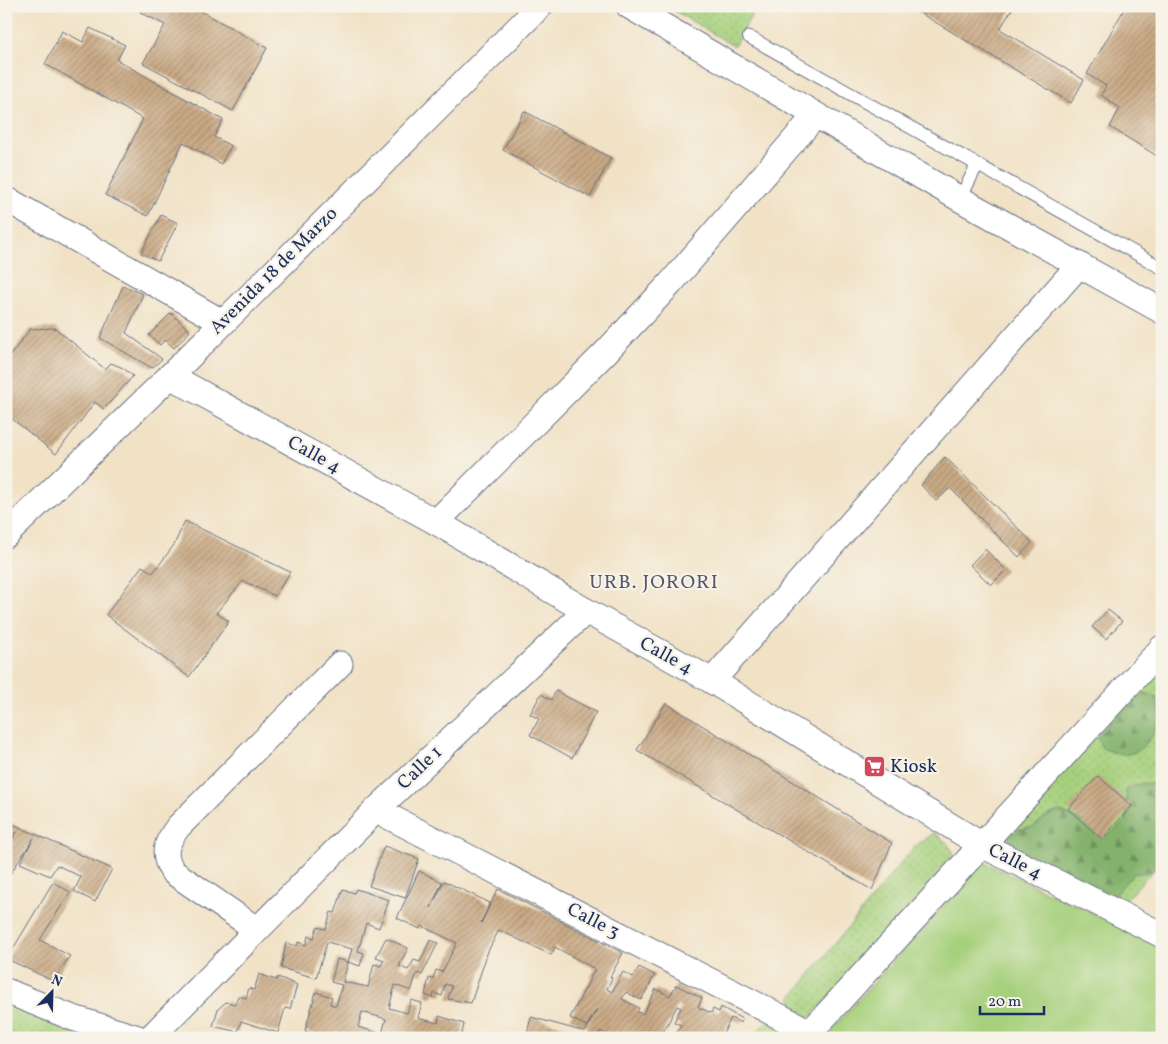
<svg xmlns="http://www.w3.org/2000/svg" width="1168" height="1044" font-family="Vollkorn,serif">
<defs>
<pattern id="grass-dots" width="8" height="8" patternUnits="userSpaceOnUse" patternTransform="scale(1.25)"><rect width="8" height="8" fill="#a6d07c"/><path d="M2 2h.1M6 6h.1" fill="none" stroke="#8eb36e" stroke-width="1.8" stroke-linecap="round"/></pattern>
<pattern id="forest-firs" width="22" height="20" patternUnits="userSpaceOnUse" patternTransform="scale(1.25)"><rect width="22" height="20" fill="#84b26c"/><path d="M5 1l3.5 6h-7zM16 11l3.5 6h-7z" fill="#6b915c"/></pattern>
<pattern id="building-hatch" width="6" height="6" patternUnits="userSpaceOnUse" patternTransform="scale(1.25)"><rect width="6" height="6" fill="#caaa85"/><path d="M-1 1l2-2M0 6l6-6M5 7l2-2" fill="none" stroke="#a38b70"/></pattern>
</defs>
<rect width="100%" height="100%" fill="#f7f3e8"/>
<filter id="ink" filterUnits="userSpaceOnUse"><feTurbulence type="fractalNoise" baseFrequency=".02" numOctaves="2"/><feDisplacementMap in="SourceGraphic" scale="10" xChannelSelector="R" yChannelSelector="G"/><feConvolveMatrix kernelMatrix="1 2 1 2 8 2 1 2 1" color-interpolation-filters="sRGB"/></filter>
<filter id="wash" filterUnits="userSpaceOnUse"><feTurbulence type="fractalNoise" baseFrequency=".0096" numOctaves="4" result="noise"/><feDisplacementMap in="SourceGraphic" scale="20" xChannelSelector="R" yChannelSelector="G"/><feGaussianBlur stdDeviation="1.12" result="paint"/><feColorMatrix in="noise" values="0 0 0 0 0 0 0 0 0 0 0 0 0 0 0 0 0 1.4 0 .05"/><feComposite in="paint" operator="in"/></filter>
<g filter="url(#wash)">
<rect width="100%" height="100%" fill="#f1e2c6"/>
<g fill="url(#grass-dots)" stroke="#60806d">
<path d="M666,6H757L734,46Z"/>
<path d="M1162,652V861L1124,901L991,832Z"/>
<path d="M934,833L946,842L954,853L952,862L810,1018L793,1007L791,998L913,848Z"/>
<path d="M6,1004L37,1018L99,1038H19L6,1032Z"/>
<path d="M768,1020L784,1029L787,1038H751Z"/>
</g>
<g fill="url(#forest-firs)" stroke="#507065">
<path d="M1144,692C1148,694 1155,696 1157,699C1168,718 1148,750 1129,754C1121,756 1110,751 1102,748L1097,738L1112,720Z"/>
<path d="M1162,781V865L1151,872L1133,874L1107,904L998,844L1020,829L1033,827L1047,816L1059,811L1088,824L1102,839L1127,821L1126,790C1138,783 1147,781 1160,785Z"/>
</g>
<path fill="#a6d07c" stroke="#60806d" d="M983,862L1162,945V1038H824Z"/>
<g id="blocks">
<g fill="url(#building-hatch)" fill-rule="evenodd">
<path d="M143,6H192L267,48L233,111L143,63L165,25L140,12Z"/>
<path d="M917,6H1014L1000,29L1084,80L1071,103L915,10Z"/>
<path d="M1126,6H1162V159L1110,127L1120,108L1101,95L1106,86L1087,74Z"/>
<path d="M90,28L125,45L117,60L223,120L214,137L231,146L221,164L183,142L148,216L105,195L143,119L45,64L62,31L83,42Z"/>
<path d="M524,111L611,158L590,197L503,150Z"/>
<path d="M161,215L178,223L158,261L141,253Z"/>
<path d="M123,286L143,294L126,333L162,359L152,368L100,338Z"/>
<path d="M171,313L190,331L174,348L165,340L160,345L149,335Z"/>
<path d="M55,328L105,369L111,363L123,368L133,376L104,409L95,402L56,454L6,414V361L30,329Z"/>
<path d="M945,457L1032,542L1019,557L950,488L936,501L921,485Z"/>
<path d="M185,521L290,572L275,596L243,581L216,613L229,621L189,677L106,615L142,566L153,573L174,545Z"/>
<path d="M985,549L1006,570L991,585L970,565Z"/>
<path d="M1108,610L1122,621L1106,639L1092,627Z"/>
<path d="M556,691L596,712L572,758L530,735L539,719L530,714L541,694L551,700Z"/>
<path d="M666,703L892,843L872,890L637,750Z"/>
<path d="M1098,776L1132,806L1102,839L1068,809Z"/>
<path d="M6,821L112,869L95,902L74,891L81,877L57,865L50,876L20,863L34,838L6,880V850L17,832L13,837L6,833Z"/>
<path d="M384,846L419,859L405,898L369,886Z"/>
<path d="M419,871L442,882L431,908L444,881L490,903L481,923L498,889L623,953L610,977L612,978L607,989L612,992L623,972L633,977L639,967L655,975L641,1000L626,992L622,999L639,1008L637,1012L643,1014L656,989L670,996L676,985L702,998L698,1007L711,1013L713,1009L719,1012L721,1007L742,1019L741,1023L731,1018L721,1038H674L681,1025L674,1022L681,1008L677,1006L660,1038H613L600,1031L596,1038H526L531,1017L585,1032L597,1009L587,1026L570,1018L595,969L555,947L551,955L499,930L488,951L471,1003L448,999L452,986L445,984L442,996L434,993L433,998L425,995L429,978L433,979L436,970L442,972L457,943L422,926L420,929L397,918Z"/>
<path d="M53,882L70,892L40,940L70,956L53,981L7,959Z"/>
<path d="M343,889L354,893L356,889L389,900L379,928L366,923L358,951L364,953L360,966L348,962L343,982L368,987L374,964L381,966L384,960L376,957L386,938L408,948L399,966L408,970L414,960L420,962L430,940L438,943L422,975L417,973L411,991L395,985L389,1008L407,1013L411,1000L422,1003L418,1018L438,1023L439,1016L464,1024L461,1038H319L320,1036L305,1031L316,992L332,997L330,1004L336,1006L342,985L331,982L337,959L348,962L352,949L327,942L316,978L281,968L286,943L297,946L298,942L306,945L308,936L314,938L317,927L326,929L331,912L335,913ZM362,1012L386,1019L382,1034L358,1027Z"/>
<path d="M259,974L276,980L278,977L297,985L290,1009L285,1008L278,1033L241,1021L238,1032L213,1026L218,1009L226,1002L235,1004L238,996L246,998L249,988L254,990Z"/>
</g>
</g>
</g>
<g filter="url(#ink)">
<use href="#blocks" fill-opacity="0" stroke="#666e82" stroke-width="1"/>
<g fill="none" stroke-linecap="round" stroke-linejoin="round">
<defs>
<g id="lane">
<path d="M749,37L1162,268"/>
<path d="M960,199L977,165"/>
</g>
<g id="street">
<path d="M629,6L960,199L1162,311"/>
<path d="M6,199L222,322"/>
<path d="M170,376L436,522L586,611L712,681L982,845L1162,935"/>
<path d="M436,522L604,354L670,284L815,116"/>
<path d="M6,535L170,376L540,6"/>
<path d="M712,681L1079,265"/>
<path d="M376,810L810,1032"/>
<path d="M256,929L173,872C161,854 166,843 178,827L340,664"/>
<path d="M6,991L73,1018L138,1038"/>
<path d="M150,1038L376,810L586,611"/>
<path d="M805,1038L1162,648"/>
</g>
</defs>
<use href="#lane" stroke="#666e82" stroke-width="14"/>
<use href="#street" stroke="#666e82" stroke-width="27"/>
<use href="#lane" stroke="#fff" stroke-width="12"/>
<use href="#street" stroke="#fff" stroke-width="25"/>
</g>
</g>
<defs>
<symbol id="supermarket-square" viewBox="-11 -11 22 22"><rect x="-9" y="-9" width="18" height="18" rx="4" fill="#d1495b" stroke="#f7f3e8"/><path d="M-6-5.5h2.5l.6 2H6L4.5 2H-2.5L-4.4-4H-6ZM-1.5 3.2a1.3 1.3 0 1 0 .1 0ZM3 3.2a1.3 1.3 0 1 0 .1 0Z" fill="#fff"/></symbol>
</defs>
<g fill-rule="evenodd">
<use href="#supermarket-square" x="862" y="754" width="25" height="25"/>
</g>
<g text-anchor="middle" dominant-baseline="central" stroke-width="4.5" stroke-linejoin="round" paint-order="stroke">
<g font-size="19" fill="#1b2f5e" stroke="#f7f3e8">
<text transform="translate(274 271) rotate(-45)">Avenida 18 de Marzo</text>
<text transform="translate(314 455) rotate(29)">Calle 4</text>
<text transform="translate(666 656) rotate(29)">Calle 4</text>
<text transform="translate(420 768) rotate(-44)">Calle 1</text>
<text transform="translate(1015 862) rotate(27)">Calle 4</text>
<text transform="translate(593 921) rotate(27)">Calle 3</text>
</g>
<g font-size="19" fill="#1b2f5e" stroke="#f7f3e8" text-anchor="start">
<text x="890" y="767">Kiosk</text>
</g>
<g font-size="20" letter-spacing="1" fill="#585a6c" stroke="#f7f3e8">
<text x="654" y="583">URB. JORORI</text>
</g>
</g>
<rect width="1168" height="1044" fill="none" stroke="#f7f3e8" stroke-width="25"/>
<g transform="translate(52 992) rotate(23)" stroke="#f7f3e8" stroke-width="4" paint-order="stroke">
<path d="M0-4L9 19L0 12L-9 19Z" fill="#1b2f5e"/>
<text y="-8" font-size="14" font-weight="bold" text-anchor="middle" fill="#1b2f5e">N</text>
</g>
<path d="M980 1006v8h64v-8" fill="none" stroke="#1b2f5e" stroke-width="2.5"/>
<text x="988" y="1006" font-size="15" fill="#1b2f5e" stroke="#f7f3e8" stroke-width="4" paint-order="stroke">20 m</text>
</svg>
